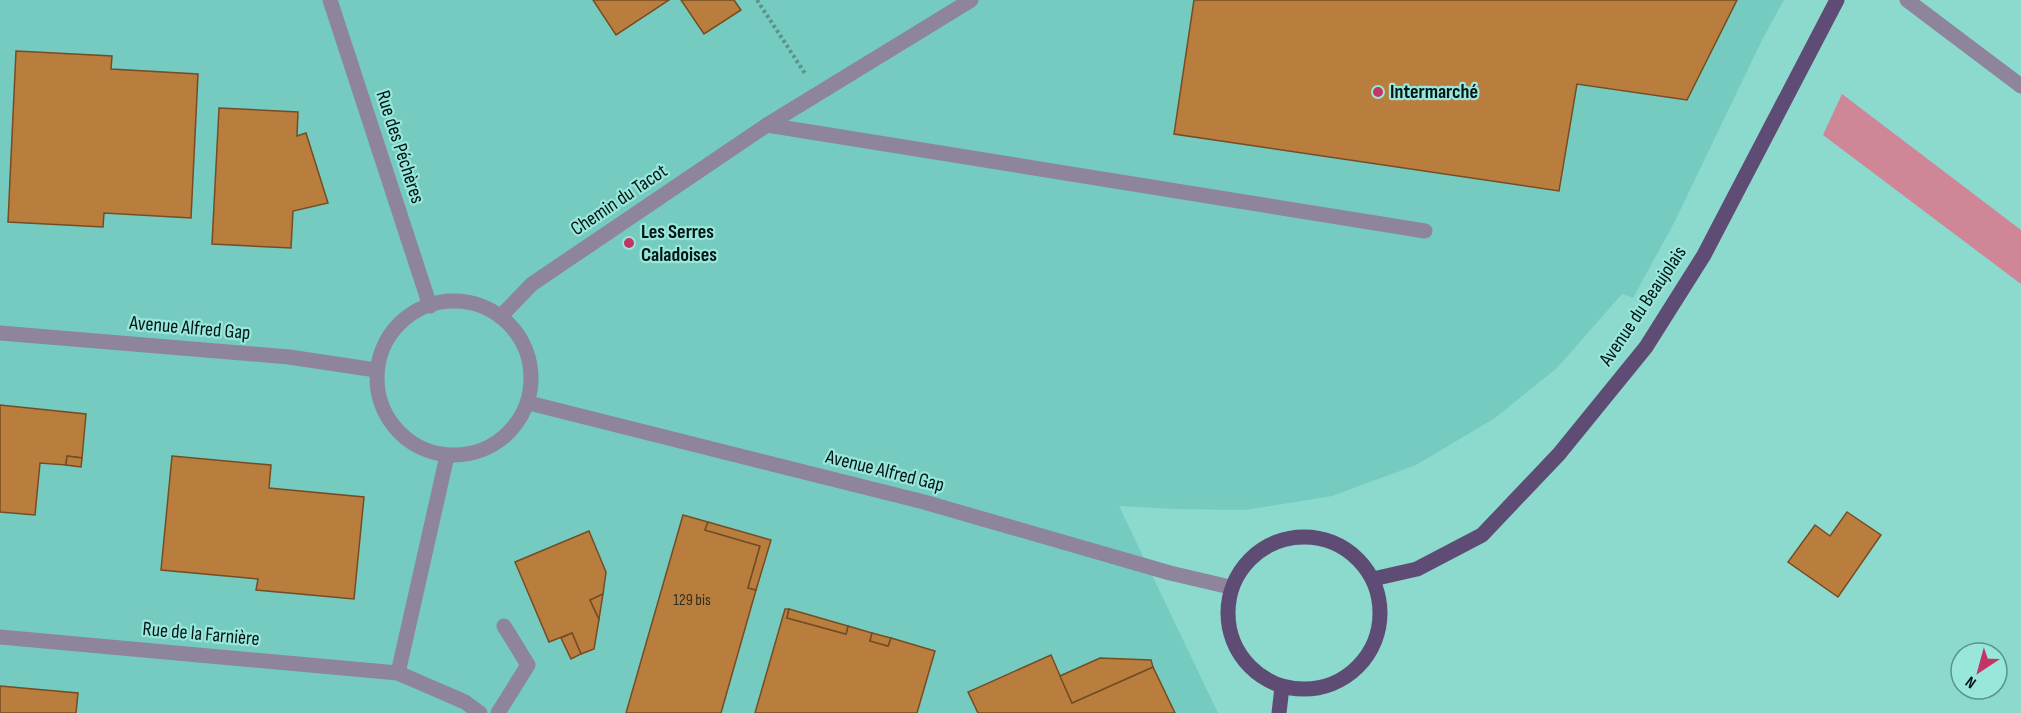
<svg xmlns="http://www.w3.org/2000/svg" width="2021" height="713" font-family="'Sofia Sans Condensed',sans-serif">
<rect width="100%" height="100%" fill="#8cd9ce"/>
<path fill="#75cbc0" d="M0,0H1784L1762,40L1675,221L1633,298L1622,294L1557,368L1495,418L1416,465L1332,496L1245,510L1176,509L1119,506L1218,713H0Z"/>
<path fill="#cf8697" d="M1842,94L2021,230V284L1823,135Z"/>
<g fill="#b97d3e" stroke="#754d24" stroke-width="1.5">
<path d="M593,0H669L616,35Z"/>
<path d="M681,0H734L741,10L704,34Z"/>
<path d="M1194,0H1737L1687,100L1577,84L1559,191L1174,134Z"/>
<path d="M16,51L112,56L111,69L198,74L191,218L104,213L103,227L8,222Z"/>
<path d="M219,108L298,112L297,136L306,133L328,203L293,211L291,248L212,244Z"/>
<path d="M0,405L86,414L82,458L67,456L66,465L40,463L35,515L0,512Z"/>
<path d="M67,456L82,458L81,467L66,465Z"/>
<path d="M172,456L271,465L269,488L364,497L354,599L256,590L258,579L161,570Z"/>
<path d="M1847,512L1881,535L1838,597L1788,562L1815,525L1830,536Z"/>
<path d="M683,515L708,522L705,530L760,546L748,588L756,590L721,713H626Z"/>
<path d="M708,522L771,540L756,590L748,588L760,546L705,530Z"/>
<path d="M589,531L606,572L603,594L590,600L599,619L594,649L581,654L572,633L549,642L515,562Z"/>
<path d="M603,594L599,619L590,600Z"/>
<path d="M785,609H789L787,618L846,634L848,626L872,633L870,641L888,646L891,638L935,651L917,713H755Z"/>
<path d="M789,609L848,626L846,634L787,618Z"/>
<path d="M572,633L581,654L571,659L561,638Z"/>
<path d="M872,633L891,638L888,646L870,641Z"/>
<path d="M1051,655L1072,703L1153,667L1175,713H978L968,692Z"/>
<path d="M1100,658L1151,660L1153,667L1072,703L1060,676Z"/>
<path d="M0,686L78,693L76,713H0Z"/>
</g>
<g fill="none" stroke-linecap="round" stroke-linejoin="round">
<path stroke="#5a938b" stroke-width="4" stroke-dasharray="3 3" stroke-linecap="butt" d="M757,0L806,75"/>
<g stroke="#8e849b" stroke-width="15">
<path d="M330,0L430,306"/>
<path d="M1907,0L2021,86"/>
<path d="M767,125L1425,231"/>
<circle cx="454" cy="378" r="77"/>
<path d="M501,316L532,284L767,125L971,0"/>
<path d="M0,333L289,357L376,370"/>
<path d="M529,403L924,502L1170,573L1230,587"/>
<path d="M0,637L398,673L465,702L480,713"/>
<path d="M398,673L447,456"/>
<path d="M498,713L528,665L504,626"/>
</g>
<g stroke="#5e4c74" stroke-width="15">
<circle cx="1304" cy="613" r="76"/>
<path d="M1373,579L1417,569L1482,535L1559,454L1646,347L1704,255L1837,0"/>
<path d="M1279,713L1282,687"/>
</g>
</g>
<g fill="#c23565" stroke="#99e6db" stroke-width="2">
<circle cx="1378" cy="92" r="6"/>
<circle cx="629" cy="243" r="6"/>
</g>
<g text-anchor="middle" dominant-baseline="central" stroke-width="4.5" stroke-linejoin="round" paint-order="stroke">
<g font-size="16" fill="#2f301e">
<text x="692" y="600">129 bis</text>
</g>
<g font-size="20" font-weight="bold" fill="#011614" stroke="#99e6db" text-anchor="start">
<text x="1390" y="92">Intermarché</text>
<text x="641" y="232">Les Serres<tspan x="641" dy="23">Caladoises</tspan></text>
</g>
<g font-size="20" fill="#011614" stroke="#99e6db">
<text transform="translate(400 147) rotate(72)">Rue des Péchères</text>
<text transform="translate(619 200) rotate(-34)">Chemin du Tacot</text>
<text transform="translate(1643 306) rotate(-56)">Avenue du Beaujolais</text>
<text transform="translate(190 328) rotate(5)">Avenue Alfred Gap</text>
<text transform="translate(885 471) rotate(14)">Avenue Alfred Gap</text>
<text transform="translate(201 634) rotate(5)">Rue de la Farnière</text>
</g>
</g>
<g transform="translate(1979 671) rotate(216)"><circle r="28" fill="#99e6db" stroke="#5c938b" stroke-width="1.5"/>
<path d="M0-4.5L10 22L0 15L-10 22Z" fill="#c23565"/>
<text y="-9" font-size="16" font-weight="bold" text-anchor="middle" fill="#011614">N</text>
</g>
</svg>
